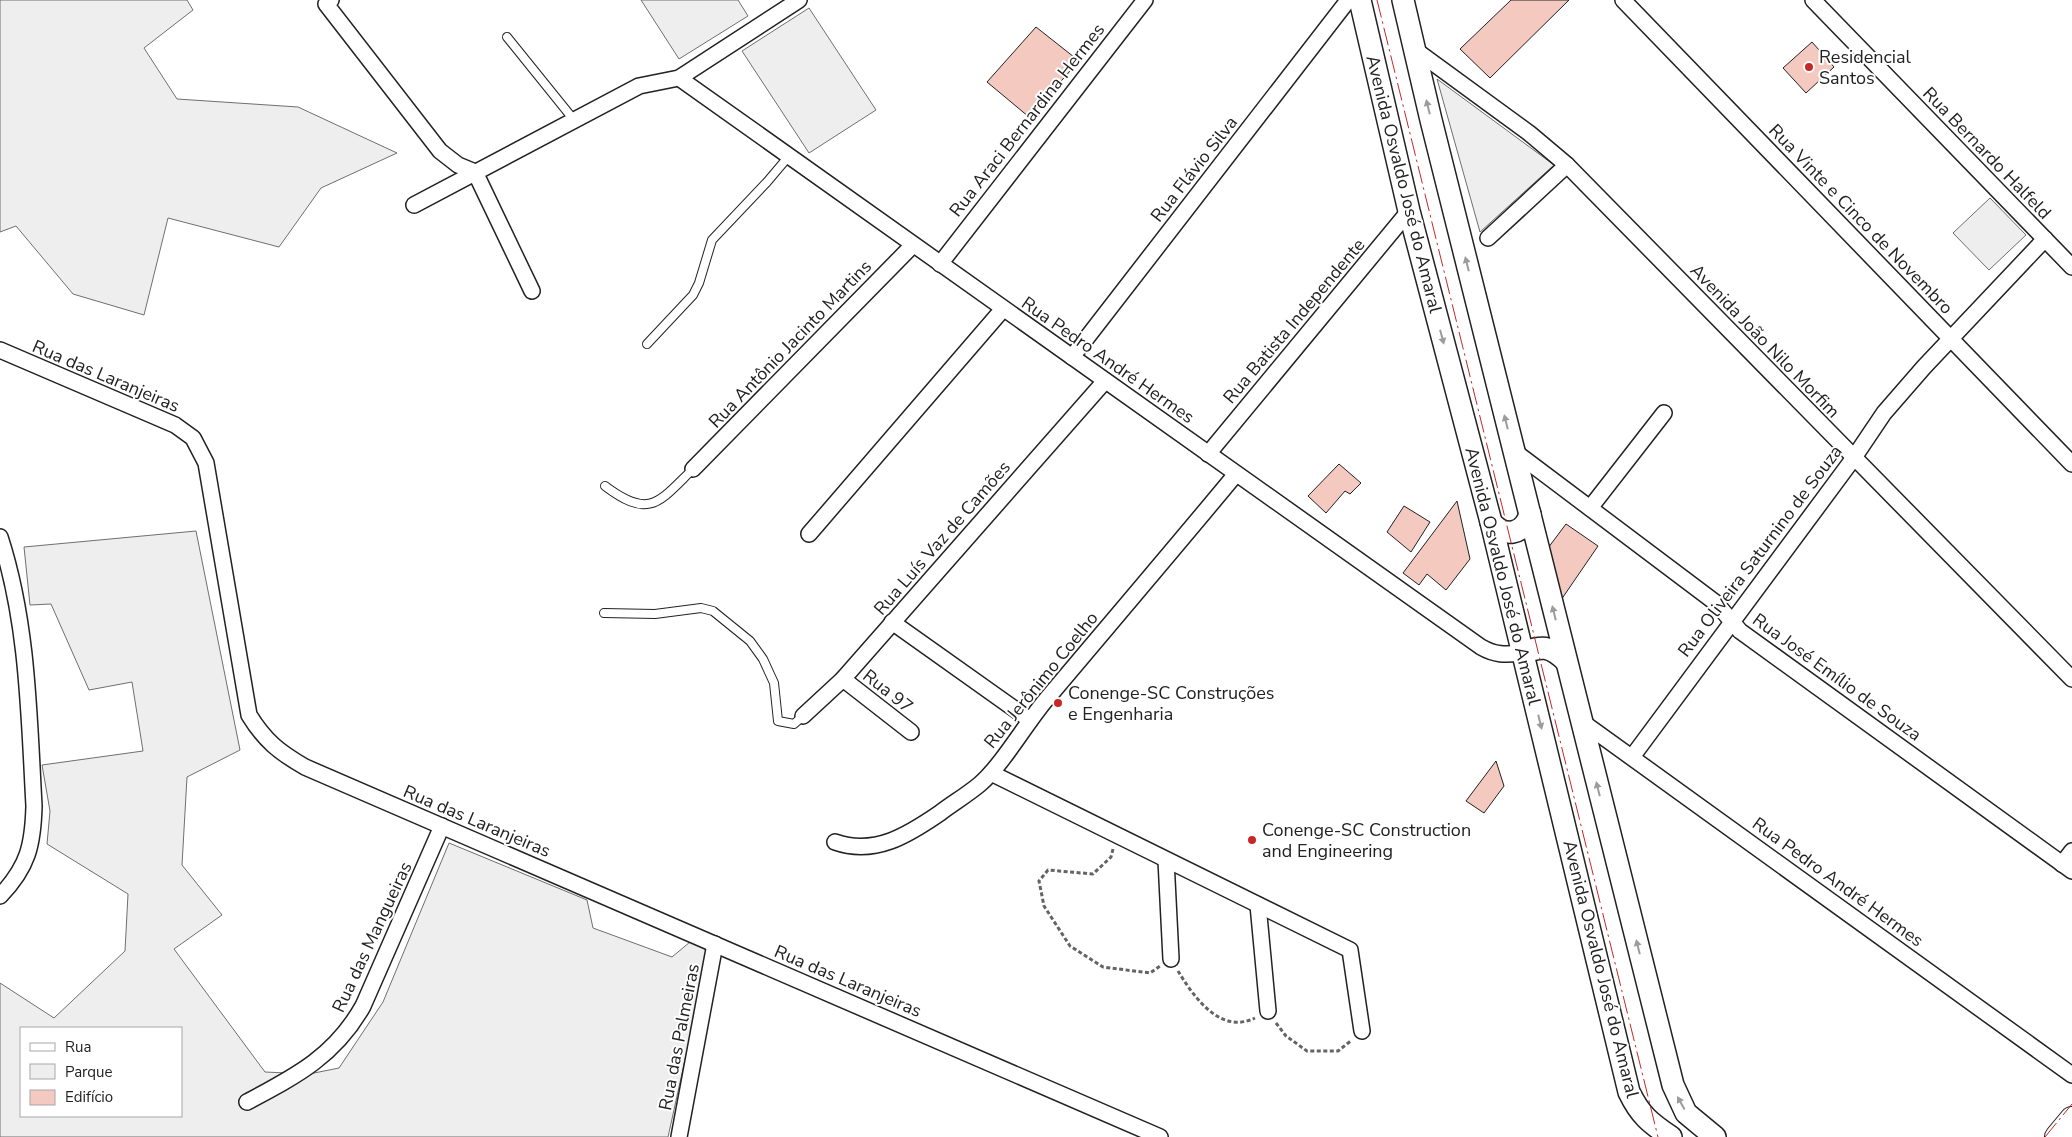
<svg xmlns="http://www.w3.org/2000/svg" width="2072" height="1137" font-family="'Nunito Sans',sans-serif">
<rect width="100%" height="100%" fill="#fff"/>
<g fill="#eee" stroke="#6f6f6f" fill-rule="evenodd">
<path d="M0,0H187L193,10L144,48L177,99L298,107L397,153L321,188L279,247L168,218L144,315L73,294L16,226L0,232Z"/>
<path d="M641,0H738L748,16L679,59Z"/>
<path d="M809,8L876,110L809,153L742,51Z"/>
<path d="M1437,79L1554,165L1480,232Z"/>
<path d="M1990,198L2026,235L1989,270L1953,233Z"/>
<path d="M196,531L240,750L187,777L182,865L222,915L174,949L265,1072L309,1074L339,1068L383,1002L449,843L587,900L593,928L672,957L690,942L709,951L668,1137H0V983L54,1018L125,951L128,894L47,844L50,811L42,765L143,751L132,682L89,690L51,604L30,605L24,547ZM21,1028H181V1116H21Z"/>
</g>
<g fill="#f3c9c0" stroke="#222">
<path d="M1511,0H1569L1490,78L1460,49Z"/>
<path d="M1036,27L1079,61L1029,117L987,82Z"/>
<path d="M1812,42L1834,67L1806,93L1783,68Z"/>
<path d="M1339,464L1361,483L1350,494L1345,491L1326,513L1308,496Z"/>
<path d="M1457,501L1470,559L1446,590L1427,574L1419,585L1403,573Z"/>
<path d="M1404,506L1430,522L1411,552L1387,532Z"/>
<path d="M1566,524L1598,546L1561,600L1545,552Z"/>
<path d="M1496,761L1504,786L1484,813L1466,801Z"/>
</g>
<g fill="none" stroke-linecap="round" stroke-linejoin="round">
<defs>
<g id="lane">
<path d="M507,37L574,120"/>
<path d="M647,344L693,295L699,283L712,240L767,182L789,156"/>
<path d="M605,486C650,520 659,502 693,469"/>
<path d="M604,613L655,614L701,608L713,611L750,641L763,659L774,683L778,721L794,724L803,716"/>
</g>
<g id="street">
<path d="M331,0L326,4L440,151L458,165L475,172L532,291"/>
<path d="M1623,0L2072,464"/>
<path d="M1813,0L2072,267"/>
<path d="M1414,49L1529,133L1567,165L2072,679"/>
<path d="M679,78L1481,647C1495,655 1505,655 1521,653"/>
<path d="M414,205L639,86L679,78L799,0"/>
<path d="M1488,238L1567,165"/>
<path d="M940,264L1145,0"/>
<path d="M0,350L175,425L193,438L206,463L249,715C265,741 279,752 305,767L1160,1137"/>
<path d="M1072,357L1346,3"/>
<path d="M1514,451L1716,603L1740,631L2072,871"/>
<path d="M1208,454L1409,211"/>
<path d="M693,469L913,245"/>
<path d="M1590,508L1664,413"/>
<path d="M809,534L1003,309"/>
<path d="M0,537C28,623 29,716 34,806C33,845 28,867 0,896"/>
<path d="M892,622L1030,720"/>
<path d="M843,679L911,732"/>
<path d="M803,716L843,679L1105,381"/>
<path d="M1581,721L2072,1075"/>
<path d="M1632,757L1853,459L1884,413L1924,367L2045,239"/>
<path d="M991,773L1350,950L1362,1031"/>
<path d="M835,842C875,856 908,835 940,813C953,803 967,795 980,784C1002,765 1025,725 1045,701C1109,625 1173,550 1236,474"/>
<path d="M1166,860L1171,959"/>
<path d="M2062,864L2072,851"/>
<path d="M1258,905L1268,1011"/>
<path d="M247,1102C296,1076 335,1056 363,1006L442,826"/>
<path d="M679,1137L715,944"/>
</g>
<g id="secondary">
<path d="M1360,0L1409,211L1491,522L1629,1092C1640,1115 1650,1123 1671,1137"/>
<path d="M1403,0L1431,120L1673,1085L1686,1113L1715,1137"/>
<path d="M1491,522C1504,538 1524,535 1530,514"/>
<path d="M1521,653C1543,646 1549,645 1566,661"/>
</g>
<path id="primary" d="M2057,1137L2072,1119"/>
</defs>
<use href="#lane" stroke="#222" stroke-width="10"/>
<use href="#street" stroke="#222" stroke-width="18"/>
<use href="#secondary" stroke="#222" stroke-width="24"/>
<use href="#primary" stroke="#222" stroke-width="26"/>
<g stroke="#646464" stroke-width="3" stroke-dasharray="4 2.5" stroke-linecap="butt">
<path d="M1113,849L1111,857L1093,874L1048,870L1039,881L1044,906L1070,946L1103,967L1150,973L1160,966"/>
<path d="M1178,971C1194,997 1220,1035 1255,1018"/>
<path d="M1276,1023L1286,1036L1307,1051H1338L1352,1040"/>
</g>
<use href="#lane" stroke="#fff" stroke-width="8"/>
<use href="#street" stroke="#fff" stroke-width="15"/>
<use href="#secondary" stroke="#fff" stroke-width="21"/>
<use href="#primary" stroke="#fff" stroke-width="24"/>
<g stroke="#c62828" stroke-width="1" stroke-dasharray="18 4 2.5 4" stroke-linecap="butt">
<path d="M1377,0L1658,1137"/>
<path d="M2045,1137L2072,1104"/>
</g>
</g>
<defs><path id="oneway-solid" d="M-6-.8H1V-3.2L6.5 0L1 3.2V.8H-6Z" transform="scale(1.25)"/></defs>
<g fill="#9c9c9c">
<use href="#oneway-solid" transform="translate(1428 107) rotate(-104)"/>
<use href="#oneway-solid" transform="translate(1467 264) rotate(-104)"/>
<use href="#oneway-solid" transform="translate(1442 337) rotate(75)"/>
<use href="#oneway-solid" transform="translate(1506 422) rotate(-104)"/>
<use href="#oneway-solid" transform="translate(1554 613) rotate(-104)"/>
<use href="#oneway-solid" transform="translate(1540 722) rotate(76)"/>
<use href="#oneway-solid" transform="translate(1598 789) rotate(-104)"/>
<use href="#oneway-solid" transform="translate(1638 947) rotate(-104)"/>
<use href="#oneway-solid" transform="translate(1681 1103) rotate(-119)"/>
</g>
<g fill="#c62828" stroke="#fff" stroke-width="2">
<circle cx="1809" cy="67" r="5"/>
<circle cx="1058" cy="703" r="5"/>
<circle cx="1252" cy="840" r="5"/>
</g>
<g text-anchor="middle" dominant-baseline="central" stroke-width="4" stroke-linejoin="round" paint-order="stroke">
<g font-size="18" fill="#222" stroke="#fff" text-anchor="start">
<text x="1819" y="57">Residencial<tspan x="1819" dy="21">Santos</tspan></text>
<text x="1068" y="693">Conenge-SC Construções<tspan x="1068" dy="21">e Engenharia</tspan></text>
<text x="1262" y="830">Conenge-SC Construction<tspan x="1262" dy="21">and Engineering</tspan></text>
</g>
<g font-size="18" fill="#222" stroke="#fff">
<text transform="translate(1027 120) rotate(-52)">Rua Araci Bernardina Hermes</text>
<text transform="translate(1987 153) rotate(46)">Rua Bernardo Halfeld</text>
<text transform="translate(1194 169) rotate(-52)">Rua Flávio Silva</text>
<text transform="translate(1404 184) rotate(76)">Avenida Osvaldo José do Amaral</text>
<text transform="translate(1861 219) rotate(46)">Rua Vinte e Cinco de Novembro</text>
<text transform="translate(1294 321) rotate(-50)">Rua Batista Independente</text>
<text transform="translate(1765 341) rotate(46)">Avenida João Nilo Morfim</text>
<text transform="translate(790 344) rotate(-46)">Rua Antônio Jacinto Martins</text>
<text transform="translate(1108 360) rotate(35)">Rua Pedro André Hermes</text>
<text transform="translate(106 376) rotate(23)">Rua das Laranjeiras</text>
<text transform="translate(942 538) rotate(-49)">Rua Luís Vaz de Camões</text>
<text transform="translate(1760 551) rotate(-53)">Rua Oliveira Saturnino de Souza</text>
<text transform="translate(1503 576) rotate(76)">Avenida Osvaldo José do Amaral</text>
<text transform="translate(1837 677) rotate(36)">Rua José Emílio de Souza</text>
<text transform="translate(1041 680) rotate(-51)">Rua Jerônimo Coelho</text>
<text transform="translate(888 691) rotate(38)">Rua 97</text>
<text transform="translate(477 821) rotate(23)">Rua das Laranjeiras</text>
<text transform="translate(1838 882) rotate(36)">Rua Pedro André Hermes</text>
<text transform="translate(372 937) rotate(-65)">Rua das Mangueiras</text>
<text transform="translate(1601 969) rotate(76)">Avenida Osvaldo José do Amaral</text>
<text transform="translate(848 981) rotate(23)">Rua das Laranjeiras</text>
<text transform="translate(679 1037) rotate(-79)">Rua das Palmeiras</text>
</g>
</g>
<rect x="20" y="1027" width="162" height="90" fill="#ffffff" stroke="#a7a7a7"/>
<rect x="30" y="1043" width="25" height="8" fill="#ffffff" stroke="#a7a7a7"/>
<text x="65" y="1052" font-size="15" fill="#222222">Rua</text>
<rect x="30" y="1064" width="25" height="15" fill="#eeeeee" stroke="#a7a7a7"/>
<text x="65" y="1077" font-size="15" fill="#222222">Parque</text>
<rect x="30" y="1090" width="25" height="15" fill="#f3c9c0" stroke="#a7a7a7"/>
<text x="65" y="1102" font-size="15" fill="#222222">Edifício</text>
</svg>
